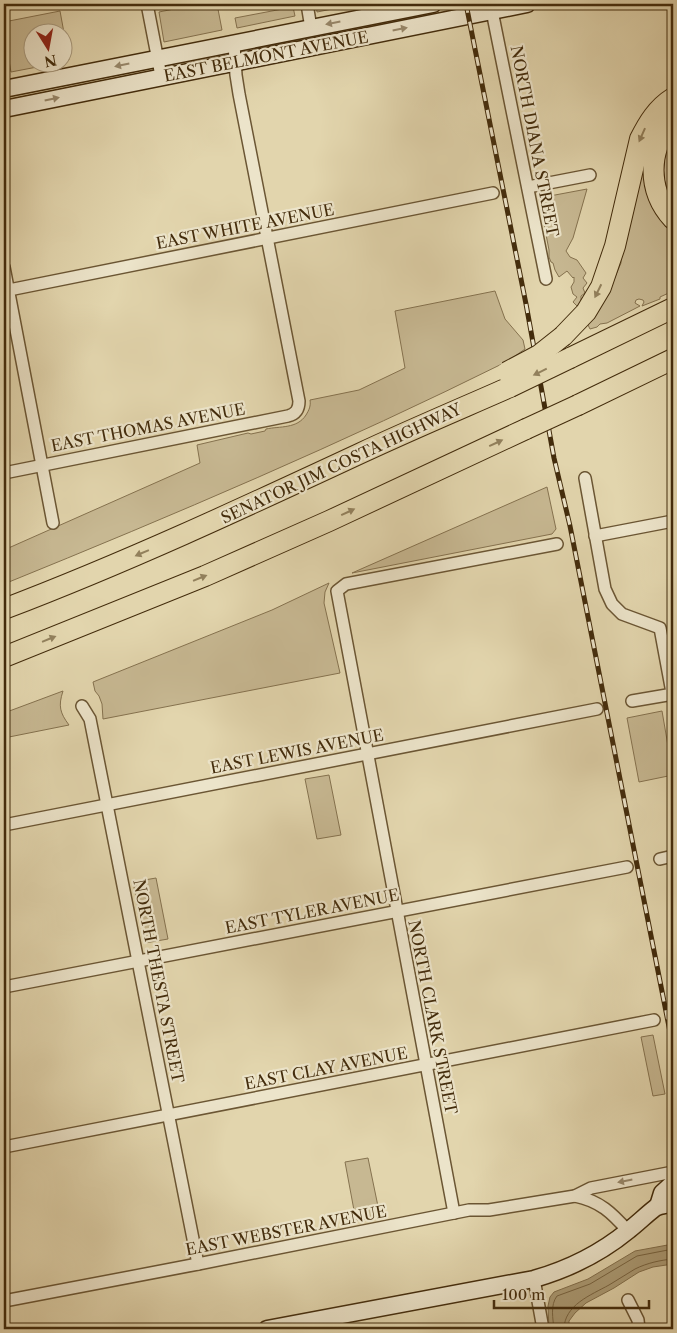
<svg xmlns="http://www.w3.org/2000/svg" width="677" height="1333" font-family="'Libre Caslon Text',serif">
<rect width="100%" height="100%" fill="#e2d5ad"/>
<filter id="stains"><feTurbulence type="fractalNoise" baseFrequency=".004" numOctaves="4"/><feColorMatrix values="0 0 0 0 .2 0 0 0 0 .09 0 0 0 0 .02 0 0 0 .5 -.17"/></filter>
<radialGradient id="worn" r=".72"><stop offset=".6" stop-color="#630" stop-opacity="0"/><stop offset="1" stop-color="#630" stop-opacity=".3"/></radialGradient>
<g fill="#c7b892" stroke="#85724f">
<path d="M199,4H217L222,30L164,42L159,12Z"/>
<path d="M316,4H358L317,12Z"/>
<path d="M293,7L295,16L237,28L235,18Z"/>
<path d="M60,11L69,60L63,62L62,32H32V62L58,63L11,72L4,32V22Z"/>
<path d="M673,139V202C661,182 659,158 673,139Z"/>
<path d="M643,158L673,227V291L660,297V299L642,306L644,302L643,300L639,299L636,300L635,303L640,306L607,323L600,324L597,327L590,329L587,323L608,292L610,293L609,291L621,263V259Z"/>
<path d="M587,189L573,238L566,251L570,257L577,260L586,273L583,278L587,283L583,288L585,293L581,296V304L577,306L573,302L577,297L573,294L571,287L574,282V277L573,278L567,271L559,277L555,270L553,263L551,262L549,257V250L539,198Z"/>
<path d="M495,291L505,319L523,340L525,349L508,361C343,443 174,515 4,584V550L200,463L197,445L248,433L251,434L265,431L266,429C280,426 297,429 306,415C309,410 311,406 310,400L359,390L405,368L395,311Z"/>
<path d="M547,487L556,529L552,534L352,573Z"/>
<path d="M329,583L325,592L324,603L340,673L103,719L102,704L99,696L95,691L93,682L272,610Z"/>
<path d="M63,691C58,706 60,713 69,725L4,738V713Z"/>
<path d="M662,711L673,775L639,782L627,718Z"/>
<path d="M329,775L341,835L317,839L305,779Z"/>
<path d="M156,878L168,939L145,943L133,882Z"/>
<path d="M653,1035L665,1094L653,1096L641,1037Z"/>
<path d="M368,1158L380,1216L356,1221L345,1162Z"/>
</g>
<path fill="#ac9c76" stroke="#826f4c" d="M673,1244V1264L653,1267L639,1272L614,1288L586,1303L575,1313L569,1321V1329H549L548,1306L550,1297L554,1292L588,1279L635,1251Z"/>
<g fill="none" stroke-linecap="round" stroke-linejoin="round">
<g stroke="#786441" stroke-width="1">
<path d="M554,1329C553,1319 550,1305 557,1296L590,1284L637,1256L673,1249"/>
<path d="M564,1329C564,1305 591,1295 609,1285C618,1280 626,1274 635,1269C647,1263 661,1260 673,1259"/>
</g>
<defs>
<g id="street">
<path d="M147,4L161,76"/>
<path d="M307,4L311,28"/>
<path d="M492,11L546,279"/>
<path d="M528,187L590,175"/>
<path d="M4,267L53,523"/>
<path d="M4,291L493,193"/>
<path d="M4,473L288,416C296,414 299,409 299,401L239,94L236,75L234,44"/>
<path d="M585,478L605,589L612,604L622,614L660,628L673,698"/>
<path d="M595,536L673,521"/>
<path d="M632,701L673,694"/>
<path d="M82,706L90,719L198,1264"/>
<path d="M4,825L597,709"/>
<path d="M660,859L673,856"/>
<path d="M4,987L627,867"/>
<path d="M4,1147L654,1020"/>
<path d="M575,1196C600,1201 612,1213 628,1231"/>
<path d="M454,1213L337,591L346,584L557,544"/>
<path d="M534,1279L543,1329"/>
<path d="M628,1300L638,1320L639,1329"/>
<path d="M4,1301L198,1264L454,1213L469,1210H489L575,1196L591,1188L668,1173H673"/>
</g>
<g id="secondary">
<path d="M4,89L433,4"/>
<path d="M4,109L527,4"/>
<path d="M658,1206L662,1193L673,1183"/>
<path d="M267,1329L534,1279C569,1269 601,1253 629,1230C638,1223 646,1215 655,1208C661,1204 668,1206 673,1202"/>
</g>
<g id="highway">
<path d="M673,121C647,149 647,191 673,219"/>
<path d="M563,336L586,312L601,287L615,246L640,139C648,123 657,108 673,98"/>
<path d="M570,358L673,308"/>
<path d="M578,405L673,359"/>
<path d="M4,609C125,563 243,508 361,453C410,430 460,409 510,387"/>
<path d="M4,657L205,576L329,521L526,429"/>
</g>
</defs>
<use href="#street" stroke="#6b5634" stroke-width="14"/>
<use href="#secondary" stroke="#432c0c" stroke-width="19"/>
<use href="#highway" stroke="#432c0c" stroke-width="22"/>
<use href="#street" stroke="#ece4ca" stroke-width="11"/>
<use href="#secondary" stroke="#ece4ca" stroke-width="16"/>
<use href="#highway" stroke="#e2d5ad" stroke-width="20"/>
<defs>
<path id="rail" d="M466,4L526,304L554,458L570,526L673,1047"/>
</defs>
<use href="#rail" stroke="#432c0c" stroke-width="5"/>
<use href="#rail" stroke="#ece4ca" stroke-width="3" stroke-dasharray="9" stroke-linecap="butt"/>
<defs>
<g id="highway-bridge">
<path d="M507,372L539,355L563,336"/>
<path d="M510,387L570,358"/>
<path d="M526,429L578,405"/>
</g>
</defs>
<use href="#highway-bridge" stroke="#432c0c" stroke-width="22" stroke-linecap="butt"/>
<use href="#highway-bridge" stroke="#e2d5ad" stroke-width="20"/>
</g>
<defs><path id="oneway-solid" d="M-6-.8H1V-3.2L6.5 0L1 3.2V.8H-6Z" transform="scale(1.25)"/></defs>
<g fill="#98886b">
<use href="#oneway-solid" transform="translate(333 23) rotate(169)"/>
<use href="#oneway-solid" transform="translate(400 29) rotate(-11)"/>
<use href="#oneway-solid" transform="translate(122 65) rotate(168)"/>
<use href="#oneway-solid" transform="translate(52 99) rotate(-12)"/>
<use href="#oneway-solid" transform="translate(625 1181) rotate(169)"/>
</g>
<g fill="#92805c">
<use href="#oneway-solid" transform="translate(642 135) rotate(114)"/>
<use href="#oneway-solid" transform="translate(598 291) rotate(116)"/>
<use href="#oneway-solid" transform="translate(540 372) rotate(154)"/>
<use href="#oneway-solid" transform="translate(496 443) rotate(-25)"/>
<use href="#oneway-solid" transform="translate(348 512) rotate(-25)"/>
<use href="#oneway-solid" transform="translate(142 553) rotate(157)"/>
<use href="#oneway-solid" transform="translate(200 578) rotate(-22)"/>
<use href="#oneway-solid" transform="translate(49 639) rotate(-22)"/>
</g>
<g text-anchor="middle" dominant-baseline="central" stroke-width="4.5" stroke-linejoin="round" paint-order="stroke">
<g font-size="16" fill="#432c0c" stroke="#ece4ca">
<text transform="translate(266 56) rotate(-11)">EAST BELMONT AVENUE</text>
<text transform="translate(535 141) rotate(79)">NORTH DIANA STREET</text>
<text transform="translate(245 226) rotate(-11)">EAST WHITE AVENUE</text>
<text transform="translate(148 427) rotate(-11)">EAST THOMAS AVENUE</text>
<text transform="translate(341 463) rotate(-25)">SENATOR JIM COSTA HIGHWAY</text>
<text transform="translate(297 751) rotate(-11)">EAST LEWIS AVENUE</text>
<text transform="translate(312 911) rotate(-11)">EAST TYLER AVENUE</text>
<text transform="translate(159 981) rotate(79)">NORTH THESTA STREET</text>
<text transform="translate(433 1017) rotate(79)">NORTH CLARK STREET</text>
<text transform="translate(326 1068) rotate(-11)">EAST CLAY AVENUE</text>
<text transform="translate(286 1230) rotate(-11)">EAST WEBSTER AVENUE</text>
</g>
</g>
<rect width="677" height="1333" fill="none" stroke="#e2d5ad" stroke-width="20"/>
<rect x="5" y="5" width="667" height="1323" fill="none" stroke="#432c0c" stroke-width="2.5"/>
<rect x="10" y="10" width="657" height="1313" fill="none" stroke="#432c0c"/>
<g transform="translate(48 48) rotate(169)"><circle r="24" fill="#ece4ca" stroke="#a89a7e"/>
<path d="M0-4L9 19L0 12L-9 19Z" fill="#8f2418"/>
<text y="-8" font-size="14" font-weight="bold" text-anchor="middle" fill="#432c0c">N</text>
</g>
<path d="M494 1300v8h155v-8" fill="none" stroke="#432c0c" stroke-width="2.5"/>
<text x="502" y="1300" font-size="15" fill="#432c0c" stroke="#ece4ca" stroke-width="4" paint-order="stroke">100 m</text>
<rect width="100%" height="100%" filter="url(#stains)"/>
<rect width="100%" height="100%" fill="url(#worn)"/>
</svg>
